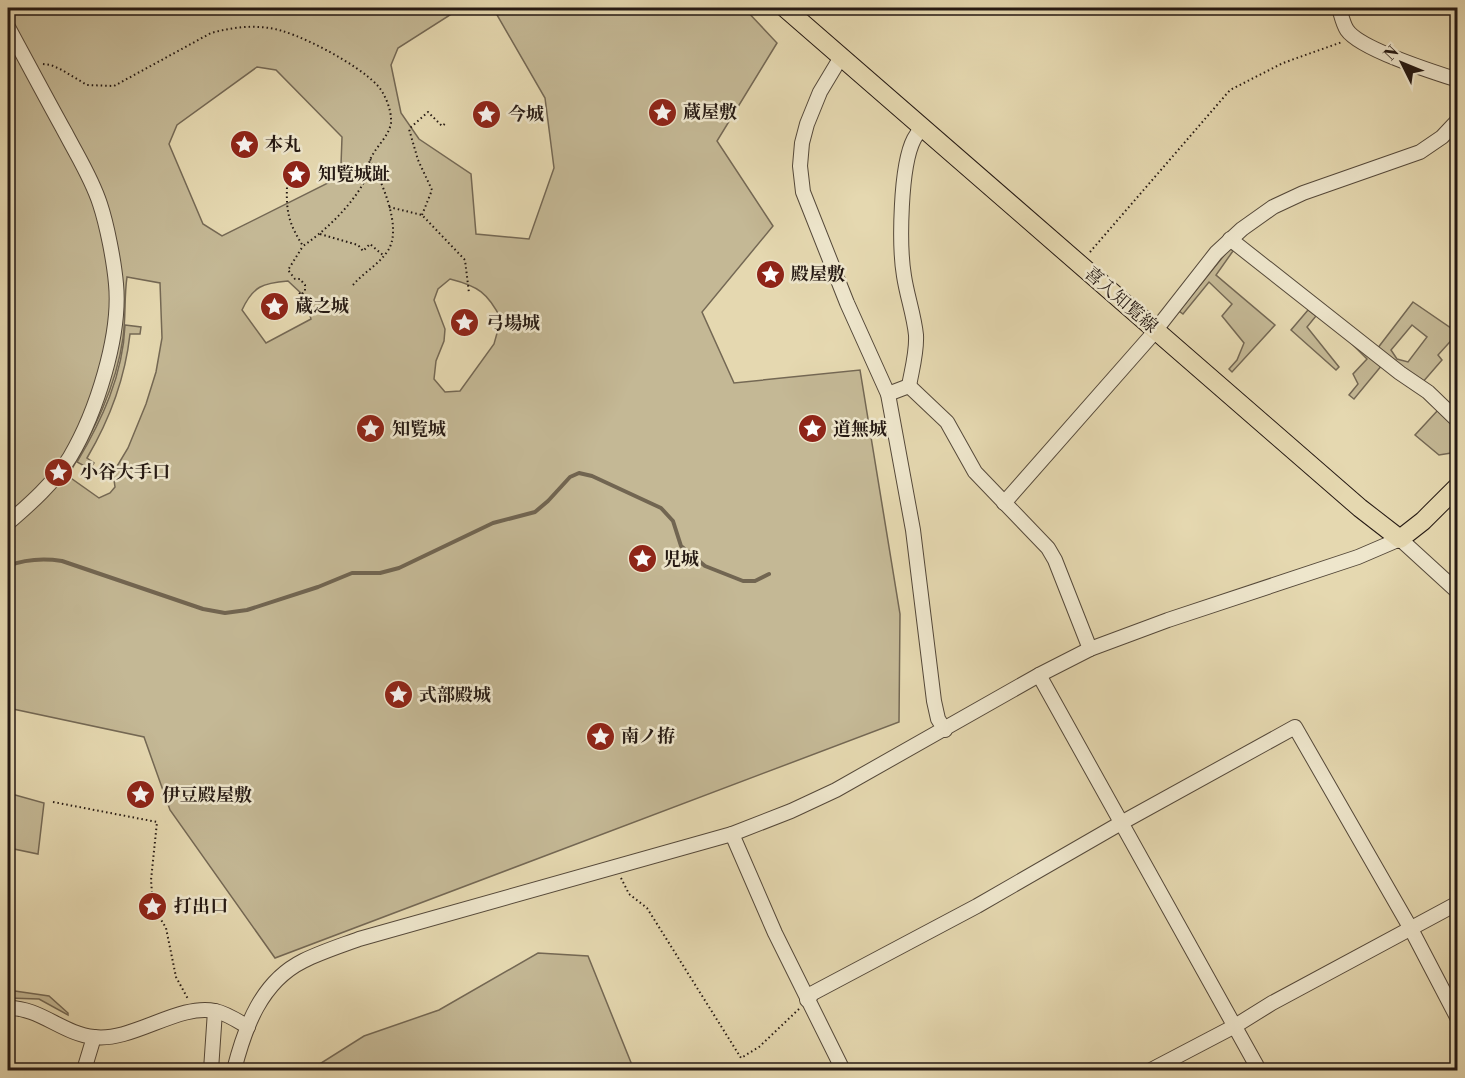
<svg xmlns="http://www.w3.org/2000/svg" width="1465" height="1078" font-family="'Libre Bodoni','Noto Serif JP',serif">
<rect width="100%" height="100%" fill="#e5d8b0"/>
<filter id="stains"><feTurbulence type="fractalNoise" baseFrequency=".00333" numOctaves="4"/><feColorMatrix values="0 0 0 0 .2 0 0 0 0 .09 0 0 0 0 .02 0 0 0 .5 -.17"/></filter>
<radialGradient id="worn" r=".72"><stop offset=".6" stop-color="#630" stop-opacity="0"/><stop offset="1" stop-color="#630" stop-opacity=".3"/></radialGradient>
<g fill="#c4b895" stroke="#746854" stroke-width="1.5" fill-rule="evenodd">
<path d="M8,8H461L398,48L391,65L401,113L419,139L471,174L476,234L529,239L554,168L545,98L493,8H744L777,43L717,141L773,226L702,312L734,383L860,370L900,614L899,722L275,958L170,810L144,737L13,709L8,705ZM257,67L276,70L342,137L341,165L328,183L222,236L203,224L169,144L177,125ZM127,277L160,283L162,338L156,372L146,404L128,448L113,473L115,487L110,493L99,498L68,476C93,432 116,388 123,338C126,318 124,297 127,277ZM450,279C478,286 488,293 501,319L494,344L460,391L445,392L434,379L436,361L444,341L445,329L434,300L438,289ZM288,281L305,297L311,319L266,343L242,310C253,286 263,283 288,281Z"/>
<path d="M1230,248L1233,251L1216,275L1275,325L1232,372L1229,369L1237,360L1244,343L1222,316L1232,304L1209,282L1183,314L1179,311Z"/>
<path d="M1413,302L1458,333L1438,355L1442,360L1422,383L1387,359L1354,399L1349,395L1358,384L1353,374L1367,359L1345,337L1377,349ZM1412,325L1427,337L1408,362L1397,359L1391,350Z"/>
<path d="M1308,310L1316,316L1307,327L1339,367L1336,370L1291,330Z"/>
<path d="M125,325L141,327L140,334H130C125,379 110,419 87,458L94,463L90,469L77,462C102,420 123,375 125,325Z"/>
<path d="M1438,410L1457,429V452L1439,455L1415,435Z"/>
<path d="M8,793L44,803L38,854L9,848L8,883Z"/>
<path d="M538,953L588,956L634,1070H310L364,1036L439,1010Z"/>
<path d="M8,990L49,996L68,1013V1015L39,999L8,998Z"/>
</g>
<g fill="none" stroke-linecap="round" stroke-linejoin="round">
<path stroke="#716551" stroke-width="4" d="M8,566C26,559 42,558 62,561L203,609L225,613L247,610L318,587L352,573H380L399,568L493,523L535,512L548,501L570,477L579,473L592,476L661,508L673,521L681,546L705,566L743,581H755L769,574"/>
<defs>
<g id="minor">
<path d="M1339,8C1341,14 1343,24 1347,30C1360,49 1433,72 1458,80"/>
<path d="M8,27C27,62 46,98 66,134C78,157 92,179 100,204C107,225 114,261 116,284C121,336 96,413 70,457C54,483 30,504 8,523"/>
<path d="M841,57L820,92L807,124L802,143L800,166L803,192L847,303L888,394L913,530L934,701L938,719L945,730"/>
<path d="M1230,239L1400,373L1428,392L1458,421"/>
<path d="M909,386C912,369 917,352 916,335C914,315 907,296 904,276C899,246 900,166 914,139C916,135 919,131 922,128"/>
<path d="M888,394L909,386L947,422L975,472L1048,548L1055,560L1090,649"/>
<path d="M1004,503L1151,336L1216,253L1242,229L1273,207L1303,193L1420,152L1442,137L1458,120"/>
<path d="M1039,675L1259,1070"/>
<path d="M732,834L775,933L843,1070"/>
<path d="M807,1000L813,993L977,906L1121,823L1295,727L1411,929L1458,1019"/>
<path d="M8,1008C39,1007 63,1034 94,1037C132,1042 179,1003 215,1011C226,1013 238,1021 248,1027"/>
<path d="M84,1070L94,1037"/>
<path d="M211,1070L215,1011"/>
<path d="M234,1070C245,1027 261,982 303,961C321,952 340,946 359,939L732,834L791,811L836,790L1039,675L1090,649L1168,620L1358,557L1400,539L1458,592"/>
<path d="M1151,1070L1235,1026L1272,1003L1458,903"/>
</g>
<path id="major" d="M785,8L1360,508L1400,539L1423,521L1458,486"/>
</defs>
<use href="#minor" stroke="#55493a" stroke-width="16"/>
<use href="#major" stroke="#251913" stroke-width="20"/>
<g stroke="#251913" stroke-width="2" stroke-dasharray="1.5 3" stroke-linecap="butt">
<path d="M43,64L51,65L62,70L87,85L114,86L211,33C230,28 249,25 269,28C296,31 359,65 377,85C385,93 392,111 391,123C389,135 379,144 373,154C367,163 368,175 363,184C349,208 325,231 303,246C289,224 286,212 287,187L297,181"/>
<path d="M389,207L422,215L465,260L469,293"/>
<path d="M422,215L432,190L418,160L409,129L428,112L442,126L446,123"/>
<path d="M320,234L358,245L363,251L370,244L384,256"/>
<path d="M1090,252L1230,90L1283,63L1342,42"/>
<path d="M353,285C363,273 378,265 387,252C404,229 381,181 370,159"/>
<path d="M299,293L301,295L305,291V285L300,279H295L288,270L303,246"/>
<path d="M53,802L157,822L151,880L153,906L166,928L176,977L188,999"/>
<path d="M621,878L629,894L647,908L741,1058L759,1047L799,1009"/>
</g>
<use href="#minor" stroke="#eee6cc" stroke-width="14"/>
<use href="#major" stroke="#e5d8b0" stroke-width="18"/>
</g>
<defs>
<symbol id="sight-disc" viewBox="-11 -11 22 22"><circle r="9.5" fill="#8f2418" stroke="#eee6cc"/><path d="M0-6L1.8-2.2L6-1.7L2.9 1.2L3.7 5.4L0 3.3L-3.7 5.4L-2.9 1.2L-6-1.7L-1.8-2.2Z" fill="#fff"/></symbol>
</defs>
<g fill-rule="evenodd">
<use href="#sight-disc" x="646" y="96" width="33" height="33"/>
<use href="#sight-disc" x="470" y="98" width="33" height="33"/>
<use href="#sight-disc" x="228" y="128" width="33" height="33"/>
<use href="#sight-disc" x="280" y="158" width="33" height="33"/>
<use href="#sight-disc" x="754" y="258" width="33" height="33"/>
<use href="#sight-disc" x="258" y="290" width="33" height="33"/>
<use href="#sight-disc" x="448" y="306" width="33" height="33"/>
<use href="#sight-disc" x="354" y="412" width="33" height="33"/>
<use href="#sight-disc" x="796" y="412" width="33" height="33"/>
<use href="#sight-disc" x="42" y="456" width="33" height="33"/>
<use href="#sight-disc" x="626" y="542" width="33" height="33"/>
<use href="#sight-disc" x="382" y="678" width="33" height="33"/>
<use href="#sight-disc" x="584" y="720" width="33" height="33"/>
<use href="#sight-disc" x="124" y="778" width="33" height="33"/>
<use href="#sight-disc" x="136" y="890" width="33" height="33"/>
</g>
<g text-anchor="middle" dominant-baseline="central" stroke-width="5" stroke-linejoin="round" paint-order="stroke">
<g font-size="18" font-weight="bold" fill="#251913" stroke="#eee6cc" text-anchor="start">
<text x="683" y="112">蔵屋敷</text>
<text x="508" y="114">今城</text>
<text x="265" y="144">本丸</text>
<text x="318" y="174">知覧城趾</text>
<text x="791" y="274">殿屋敷</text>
<text x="295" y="306">蔵之城</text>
<text x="486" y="323">弓場城</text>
<text x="392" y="429">知覧城</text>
<text x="833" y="429">道無城</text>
<text x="80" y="472">小谷大手口</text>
<text x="663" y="559">児城</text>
<text x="419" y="695">式部殿城</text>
<text x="621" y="736">南ノ拵</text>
<text x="162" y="795">伊豆殿屋敷</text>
<text x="174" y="906">打出口</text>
</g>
<g font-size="18" fill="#251913" stroke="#eee6cc">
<text transform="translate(1121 300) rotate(41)">喜入知覧線</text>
</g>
</g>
<rect width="1465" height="1078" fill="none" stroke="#e5d8b0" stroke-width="30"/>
<rect x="9" y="9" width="1447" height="1060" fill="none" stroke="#251913" stroke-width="3"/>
<rect x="15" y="15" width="1435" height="1048" fill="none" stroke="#251913" stroke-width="1.5"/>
<g transform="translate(1402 63) rotate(313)" stroke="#eee6cc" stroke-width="4.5" paint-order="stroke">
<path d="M0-4.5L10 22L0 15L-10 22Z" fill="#251913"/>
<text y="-9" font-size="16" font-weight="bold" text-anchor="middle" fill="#251913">N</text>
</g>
<rect width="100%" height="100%" filter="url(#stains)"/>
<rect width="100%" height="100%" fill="url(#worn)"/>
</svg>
